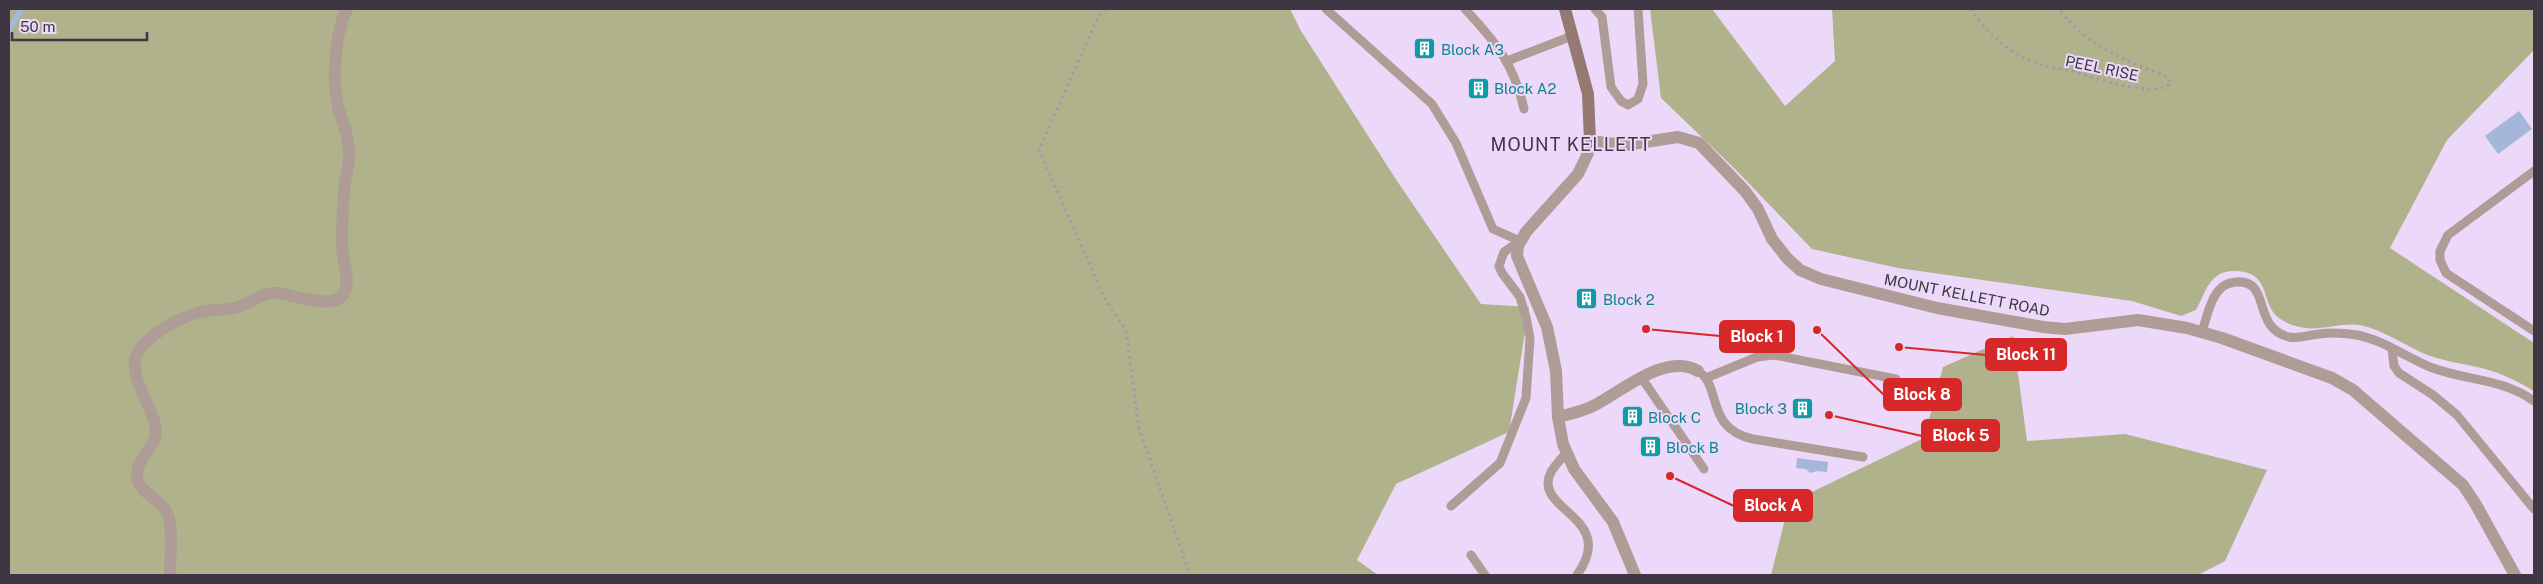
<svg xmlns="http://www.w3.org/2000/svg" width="2543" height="584" font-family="'Public Sans',sans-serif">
<rect width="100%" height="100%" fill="#ecd9f9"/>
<g fill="#afb28b">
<path d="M9,9H1290L1301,31L1397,181L1481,304L1529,307L1509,432L1396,484L1357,560L1378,575H9Z"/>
<path d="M1650,9H1712L1785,106L1835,61L1832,9H2534V50L2447,140L2390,248L2534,343V391C2519,382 2503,374 2485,369C2467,364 2448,362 2430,356C2406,347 2385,330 2360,325C2338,322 2317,333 2296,326C2288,324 2278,319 2273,312C2262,295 2267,272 2236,271C2209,270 2206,292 2196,310L2181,316L2132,301L1898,268L1812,249L1735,169L1661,98Z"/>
<path d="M2013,336L2027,441L2125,434L2267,470L2225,561L2198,575H1771L1789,503L1924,438L1943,367Z"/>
</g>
<g fill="#a4b7da">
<path d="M2519,111L2532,129L2498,154L2485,136Z"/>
<path d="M1797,458L1828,462L1827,472L1818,471L1810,473L1806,469L1796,468Z"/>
</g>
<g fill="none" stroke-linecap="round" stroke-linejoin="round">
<path stroke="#a4b7da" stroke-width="5.5" d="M9,31L21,9"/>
<g stroke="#a597af" stroke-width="3" stroke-dasharray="2.5 4" stroke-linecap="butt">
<path d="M1106,9L1097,19L1039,150L1106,301L1126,330L1139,428L1190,575"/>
<path d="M1970,9C1985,29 1998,43 2020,56C2038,67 2055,67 2075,72C2094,78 2155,99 2171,83C2169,74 2151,71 2142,67C2110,54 2080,37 2059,9"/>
</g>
<g stroke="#af9c96" stroke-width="9">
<path d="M1326,9L1432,104L1456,143L1493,229L1520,241"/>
<path d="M1465,9C1495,41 1514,64 1524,109"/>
<path d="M1595,9L1602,17L1611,87L1621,101L1628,105L1638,99L1643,84L1638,9"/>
<path d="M1507,61L1572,36"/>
<path d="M2534,171L2448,235L2440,251V260L2446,273L2534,331"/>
<path d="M2202,332C2208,314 2212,283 2236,282C2272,279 2251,328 2289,337C2299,339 2309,335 2319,334C2332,332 2344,333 2357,335C2383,340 2406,357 2430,367C2466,381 2502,378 2534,401"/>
<path d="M2392,349L2394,366L2399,373L2433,395L2457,415L2534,509"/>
<path d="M1698,371C1723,387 1704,428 1753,439L1863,457"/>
<path d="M1641,377L1704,469"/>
<path d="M1706,378L1757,357L1774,355L1896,379"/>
<path d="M1566,453C1561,459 1555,465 1551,472C1531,511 1619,516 1577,575"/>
<path d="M1451,506L1500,463L1526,398L1530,338L1526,317L1520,297L1502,273L1499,266L1504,252L1520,241"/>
<path d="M1471,555L1485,575"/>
</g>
<g stroke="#af9c96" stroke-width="12">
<path d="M1558,417C1571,414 1584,411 1595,405C1622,391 1666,352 1698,371"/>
<path d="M170,575C170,559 174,524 166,511C159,498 139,493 137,477C135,458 158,448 156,428C152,403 121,370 142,346C156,331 182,316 201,312C212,309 224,311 235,308C250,304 262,292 278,293C294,295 338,312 345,291C350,278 342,259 342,246C342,224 343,202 345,181C347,171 350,161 349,151C349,136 342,121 338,106C332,80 335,32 347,9"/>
<path d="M1635,575L1613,522L1574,469L1563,444L1558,417L1556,371L1547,327L1517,256L1518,246L1526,232L1578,174L1588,153L1590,141L1625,145L1678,137L1699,143L1745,191L1758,209L1772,239L1787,258L1800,270L1821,279L1937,308L2043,327L2065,329L2138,320L2187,328L2222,338L2332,378L2353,390L2463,485L2475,503L2515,575"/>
</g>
<path stroke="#967a71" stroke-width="12" d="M1565,9L1588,94L1590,141"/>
</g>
<defs>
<symbol id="building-square" viewBox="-11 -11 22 22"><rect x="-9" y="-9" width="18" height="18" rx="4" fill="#0f9aa8" stroke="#ecd9f9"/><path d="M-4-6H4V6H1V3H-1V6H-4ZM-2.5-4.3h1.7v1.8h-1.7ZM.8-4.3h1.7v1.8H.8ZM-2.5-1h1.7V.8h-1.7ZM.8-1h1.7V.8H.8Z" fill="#fff"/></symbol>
</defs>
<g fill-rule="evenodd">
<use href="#building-square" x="1412" y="36" width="25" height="25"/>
<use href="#building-square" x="1466" y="76" width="25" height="25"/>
<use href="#building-square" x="1574" y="286" width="25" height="25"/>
<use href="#building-square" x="1790" y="396" width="25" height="25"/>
<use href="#building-square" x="1620" y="404" width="25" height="25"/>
<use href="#building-square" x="1638" y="434" width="25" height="25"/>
</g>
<g text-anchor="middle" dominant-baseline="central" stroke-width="4" stroke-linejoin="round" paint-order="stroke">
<g font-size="15" fill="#0d838f" stroke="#ecd9f9" text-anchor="start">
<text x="1441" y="49">Block A3</text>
<text x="1494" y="88">Block A2</text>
<text x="1603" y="299">Block 2</text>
<text x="1787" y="408" text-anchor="end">Block 3</text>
<text x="1648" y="417">Block C</text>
<text x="1666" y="447">Block B</text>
</g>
<g font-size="15" fill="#3e3743" stroke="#ecd9f9">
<text transform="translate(2102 68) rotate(12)">PEEL RISE</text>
<text transform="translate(1967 295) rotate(11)">MOUNT KELLETT ROAD</text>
</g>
<g font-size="18" letter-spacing="1" fill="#3e3743" stroke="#ecd9f9">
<text x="1571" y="144">MOUNT KELLETT</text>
</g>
</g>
<path fill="none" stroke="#d62828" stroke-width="2" d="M1646 329L1720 336M1899 347L1986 355M1817 330L1884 395M1829 415L1922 436M1670 476L1734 506"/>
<g fill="#d62828" stroke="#ecd9f9" stroke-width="2">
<circle cx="1646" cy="329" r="5"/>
<circle cx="1899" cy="347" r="5"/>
<circle cx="1817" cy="330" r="5"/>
<circle cx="1829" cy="415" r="5"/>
<circle cx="1670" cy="476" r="5"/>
</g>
<g fill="#d62828" stroke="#d62828" stroke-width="2">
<rect x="1720" y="321" width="74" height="31" rx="5"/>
<rect x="1986" y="339" width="80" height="31" rx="5"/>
<rect x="1884" y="379" width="77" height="31" rx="5"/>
<rect x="1922" y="420" width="77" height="31" rx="5"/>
<rect x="1734" y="490" width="78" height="31" rx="5"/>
</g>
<g font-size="16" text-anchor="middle" font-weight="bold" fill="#fff">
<text x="1757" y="342">Block 1</text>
<text x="2026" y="360">Block 11</text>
<text x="1922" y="400">Block 8</text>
<text x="1961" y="441">Block 5</text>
<text x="1773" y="511">Block A</text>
</g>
<rect width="2543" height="584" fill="none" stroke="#3e3743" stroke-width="20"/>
<path d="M12 32v8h135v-8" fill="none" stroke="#3e3743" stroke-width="2.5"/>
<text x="20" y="32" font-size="15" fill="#3e3743" stroke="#ecd9f9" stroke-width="4" paint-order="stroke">50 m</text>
</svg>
